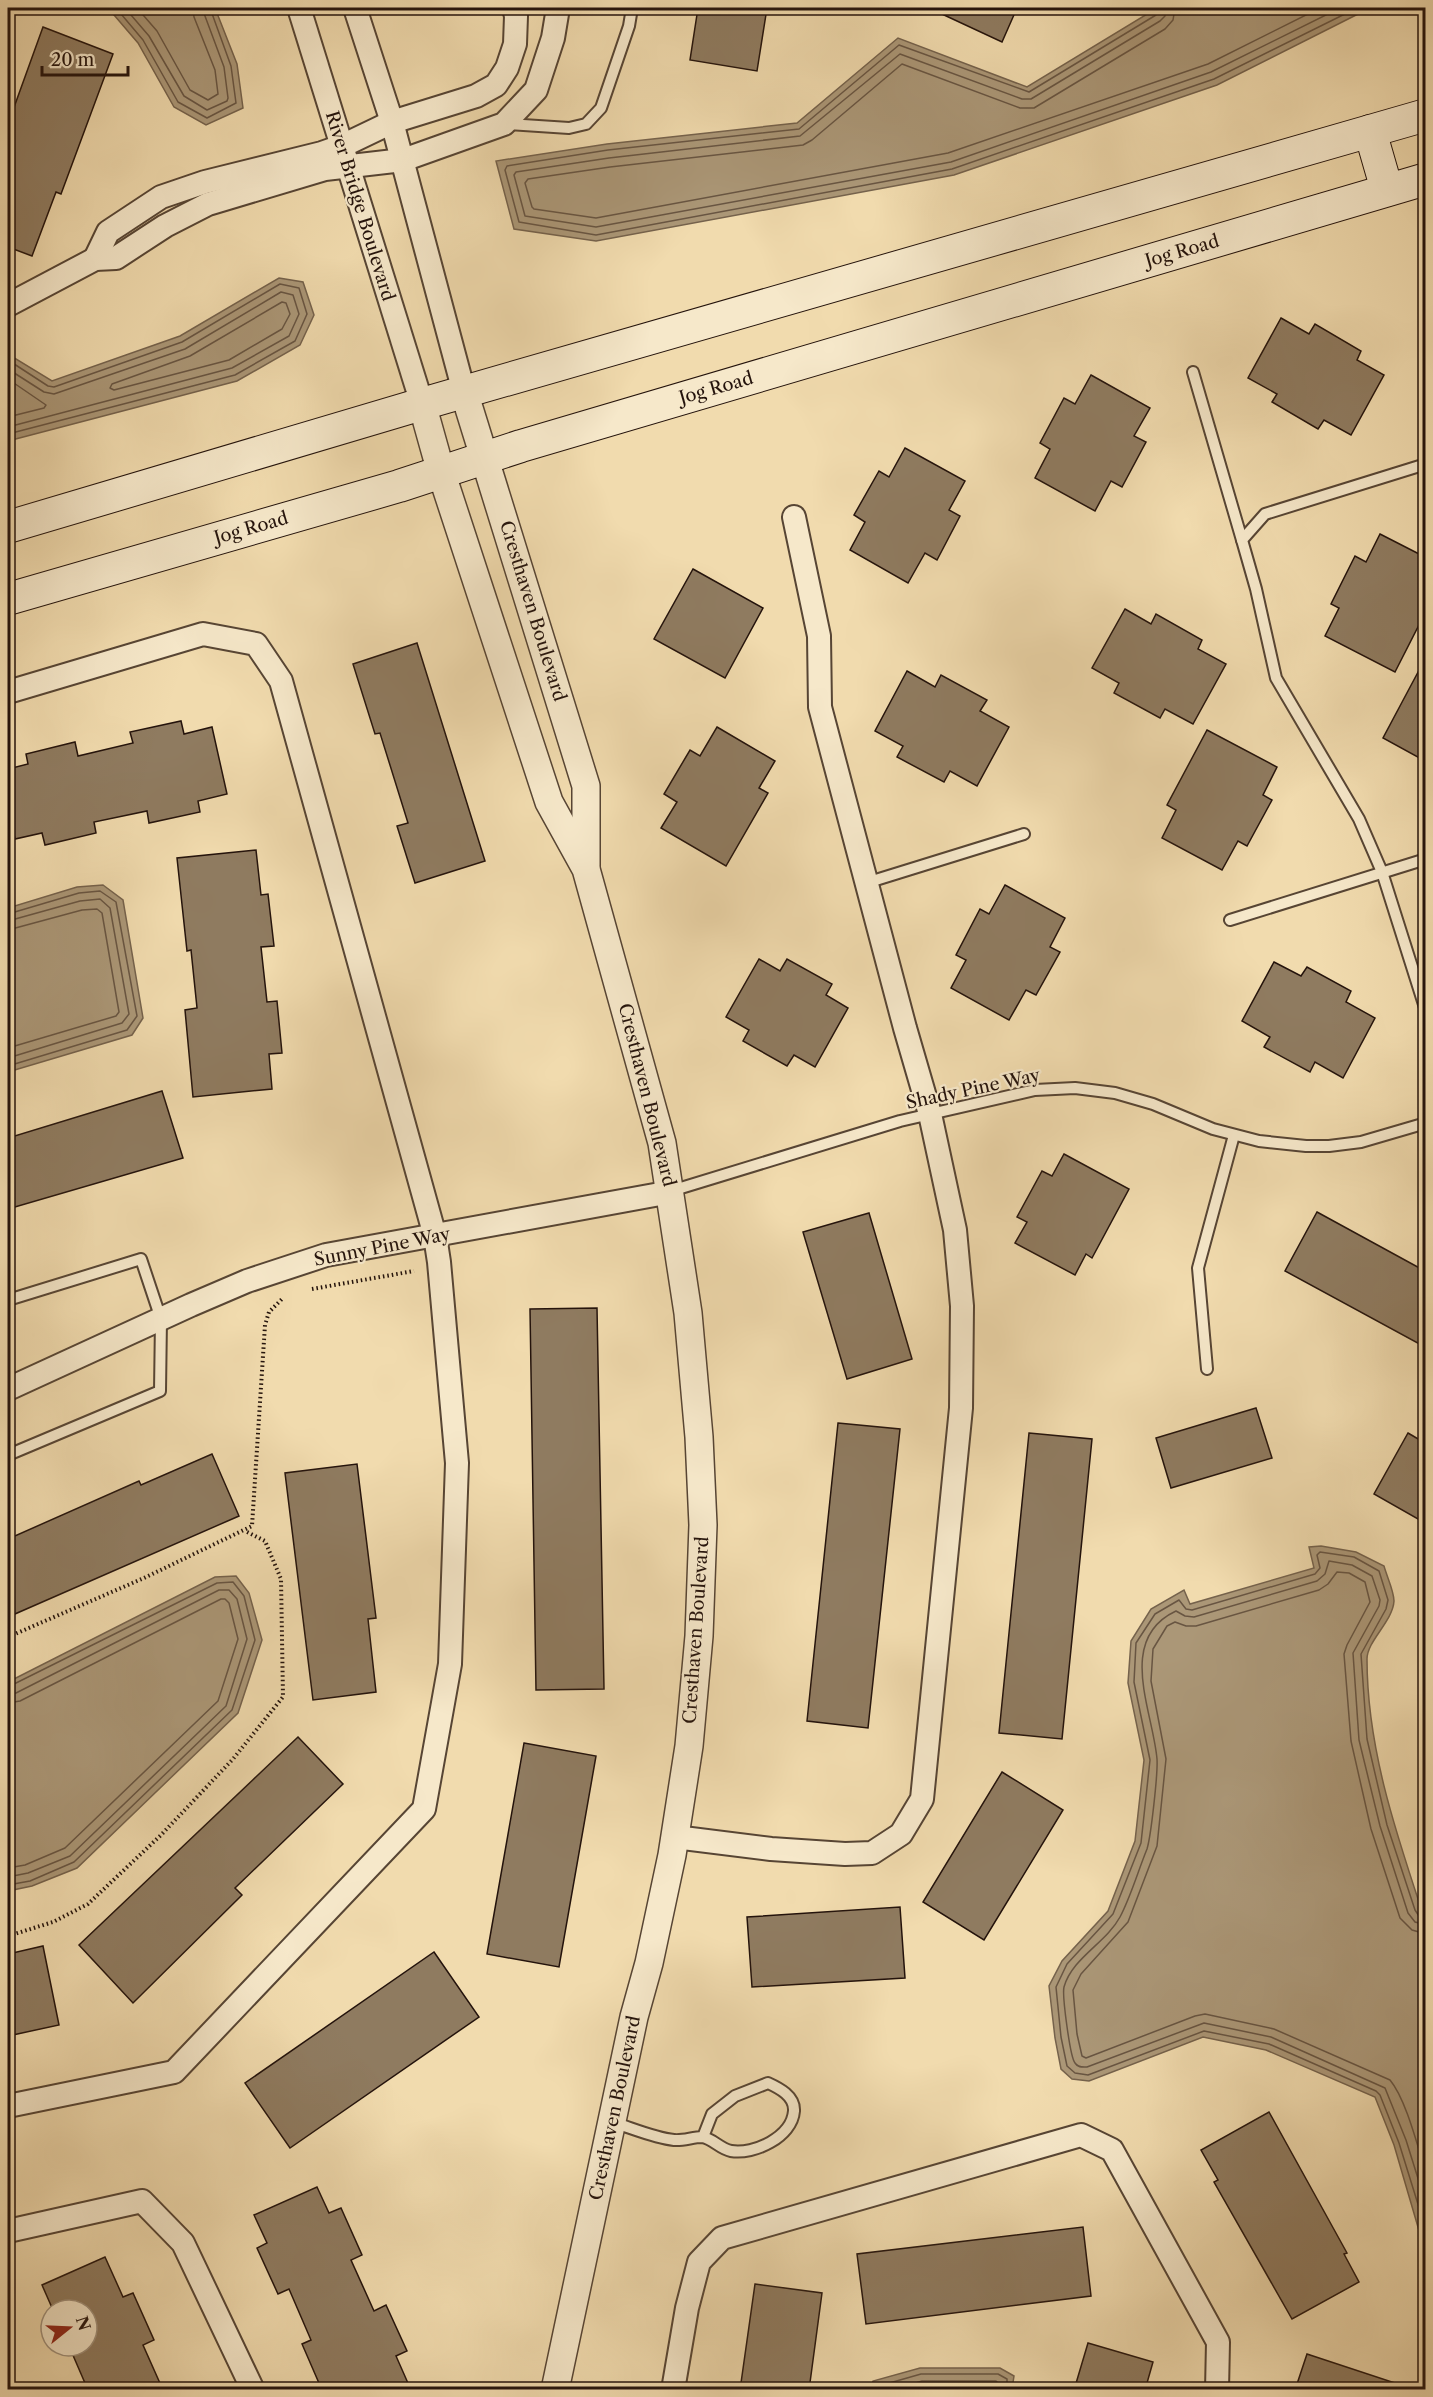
<svg xmlns="http://www.w3.org/2000/svg" width="1433" height="2397" font-family="'Libre Caslon Text',serif">
<rect width="100%" height="100%" fill="#f1dbae"/>
<filter id="stains"><feTurbulence type="fractalNoise" baseFrequency=".00333" numOctaves="4"/><feColorMatrix values="0 0 0 0 .2 0 0 0 0 .09 0 0 0 0 .02 0 0 0 .5 -.17"/></filter>
<radialGradient id="worn" r=".72"><stop offset=".6" stop-color="#630" stop-opacity="0"/><stop offset="1" stop-color="#630" stop-opacity=".3"/></radialGradient>
<g fill="#ab9777" stroke="#75624c" stroke-width="1.5">
<path d="M108,8H215L237,64L243,108L206,125L174,107L138,43Z"/>
<path d="M1157,8H1370L1217,85L954,175L596,241L514,229L496,161L607,144L797,123L898,38L1027,87Z"/>
<path d="M279,278L303,282L314,315L300,345L237,381L8,441V354L52,381L180,336Z"/>
<path d="M103,885L123,900L143,1018L132,1035L8,1072V908L77,887Z"/>
<path d="M1321,1546L1356,1552L1384,1566C1387,1577 1394,1591 1394,1601C1393,1621 1367,1641 1367,1659C1367,1745 1394,1827 1421,1908L1425,1914V2251L1394,2145L1375,2097L1266,2050L1203,2037L1089,2081L1072,2079L1061,2069L1055,2038L1049,1986L1062,1961L1108,1911L1135,1841L1144,1760L1128,1683L1131,1641L1151,1609L1184,1590L1190,1604L1314,1568L1309,1547Z"/>
<path d="M236,1576L249,1593L262,1640L238,1713L77,1868L32,1886L8,1891V1682L215,1577Z"/>
<path d="M920,2368H1000L1014,2376L1012,2389H870L873,2381Z"/>
</g>
<g fill="none" stroke-linecap="round" stroke-linejoin="round">
<g stroke="#685542" stroke-width="1.5">
<path d="M116,8L143,40L178,102L207,118L236,103L231,66L210,8"/>
<path d="M125,8L149,36L184,96L207,110L227,101L228,98L224,67L202,8"/>
<path d="M137,8L157,31L190,90L208,100L218,94L215,70L194,17L193,8"/>
<path d="M1159,8L1156,15L1029,92L899,45L799,129L608,150L507,166L505,170L519,222L596,235L952,169L1214,79L1357,8"/>
<path d="M1166,8L1165,16L1160,21L1031,99H1022L900,54L800,136L609,158L516,172L514,175L525,216L596,227L951,162L1211,72L1340,8"/>
<path d="M1175,8L1173,20L1165,29L1034,108H1020L902,64L812,140L803,145L610,167L528,179L525,183L532,207L534,209L596,218L948,153L1208,64L1320,8"/>
<path d="M282,302L286,303L290,314L282,329L229,360L114,390L110,388L112,384L190,356Z"/>
<path d="M8,360L48,386L54,387L182,342L280,284L299,288L307,314L295,341L235,375L8,434"/>
<path d="M8,369L44,392L54,394L185,349L281,292L293,295L299,314L289,336L232,368L8,427"/>
<path d="M8,379L46,405L44,408L8,417"/>
<path d="M8,914L79,893L100,891L116,902L137,1016L127,1030L8,1066"/>
<path d="M8,921L80,901L100,899L110,908L129,1014L122,1023L8,1058"/>
<path d="M8,930L82,910L97,909L102,913L119,1012L116,1016L8,1048"/>
<path d="M8,1687L217,1583L233,1582L244,1596L255,1640L232,1710L74,1862L30,1881L8,1885"/>
<path d="M8,1694L16,1693L219,1590H229L237,1599L247,1639L226,1706L70,1856L28,1873L8,1877"/>
<path d="M8,1703L20,1701L221,1599H225L229,1603L238,1639L218,1701L65,1848L25,1865L8,1868"/>
<path d="M1426,1917L1419,1916L1415,1910L1387,1825L1367,1739L1361,1654L1386,1609L1388,1600L1379,1571L1354,1557L1320,1552L1317,1555L1320,1568L1315,1574L1192,1610L1186,1609L1179,1600L1155,1614L1136,1643L1134,1682L1150,1760L1141,1843L1113,1914L1067,1964L1056,1987L1061,2037L1067,2066L1075,2073L1088,2075L1204,2031L1269,2044L1376,2091L1380,2095L1399,2143L1426,2230"/>
<path d="M1426,1925L1415,1922L1408,1913L1380,1826L1359,1740L1353,1653L1379,1606L1380,1600L1372,1576L1352,1565L1329,1561L1325,1574L1317,1581L1194,1617L1185,1616L1176,1611C1116,1639 1153,1711 1157,1759C1158,1773 1151,1836 1147,1849C1138,1871 1131,1896 1120,1917C1106,1943 1072,1958 1064,1987C1062,1995 1070,2057 1075,2063C1078,2068 1083,2067 1087,2067L1204,2023L1271,2037L1385,2088L1406,2140L1426,2204"/>
<path d="M1426,1934L1412,1930L1400,1918L1371,1829L1351,1741L1344,1654L1347,1645L1370,1602L1365,1582L1349,1573L1337,1572L1328,1584L1319,1590L1196,1626H1186L1175,1622L1167,1626L1153,1649L1151,1681L1166,1759L1157,1846L1128,1922L1081,1974L1073,1990L1077,2034L1082,2056L1086,2058L1195,2016L1205,2014L1274,2029L1390,2080C1406,2099 1418,2148 1426,2173"/>
<path d="M876,2390L879,2386L921,2374H998L1007,2379V2390"/>
<path d="M893,2390L922,2381H996L999,2384V2390"/>
</g>
</g>
<g fill="#8f7b60" stroke="#24130c" stroke-width="1.5">
<path d="M698,8H767L757,71L690,60Z"/>
<path d="M929,8H1017L1002,42Z"/>
<path d="M43,27L113,54L61,194L56,192L32,256L8,247V124Z"/>
<path d="M1281,318L1309,334L1315,324L1361,351L1357,360L1384,375L1351,435L1324,420L1318,429L1272,402L1277,394L1248,378Z"/>
<path d="M1091,375L1150,408L1134,436L1146,442L1122,487L1111,481L1095,511L1035,478L1050,449L1040,443L1064,398L1075,404Z"/>
<path d="M905,448L965,481L949,510L960,516L937,560L925,553L908,583L850,550L865,522L854,515L879,471L889,477Z"/>
<path d="M1380,534L1425,557V613L1395,672L1325,636L1339,608L1331,604L1355,556L1366,562Z"/>
<path d="M693,569L763,608L725,678L654,639Z"/>
<path d="M1125,609L1151,624L1156,614L1202,640L1198,649L1226,664L1193,724L1165,709L1160,718L1114,693L1119,683L1092,668Z"/>
<path d="M417,643L485,861L415,883L397,826L408,823L380,733L375,734L353,664Z"/>
<path d="M1425,659V761L1383,738Z"/>
<path d="M907,671L935,687L941,675L987,700L980,711L1009,727L977,786L950,771L944,782L897,757L903,746L875,731Z"/>
<path d="M181,721L184,734L212,727L227,794L198,801L200,812L149,823L147,811L94,822L96,833L45,845L42,833L15,839L8,807V769L28,764L26,754L75,742L78,756L133,743L130,732Z"/>
<path d="M717,727L775,761L759,788L768,793L726,866L661,828L677,802L664,794L690,750L700,756Z"/>
<path d="M1207,730L1277,767L1263,795L1272,800L1247,846L1238,841L1222,870L1162,838L1176,810L1167,805Z"/>
<path d="M256,850L261,895L268,894L274,946L261,947L267,1002L277,1001L282,1053L269,1054L272,1089L193,1097L185,1010L197,1008L191,950L187,951L177,858Z"/>
<path d="M1005,885L1065,918L1050,947L1060,952L1036,995L1026,990L1009,1020L951,988L966,960L956,955L980,909L989,914Z"/>
<path d="M759,959L780,971L787,959L832,984L826,995L848,1008L815,1067L794,1055L787,1066L743,1041L749,1030L726,1017Z"/>
<path d="M1274,962L1301,976L1307,967L1351,991L1346,1002L1375,1018L1343,1078L1315,1062L1310,1072L1264,1047L1270,1037L1242,1021Z"/>
<path d="M162,1091L183,1158L8,1209V1138Z"/>
<path d="M1064,1154L1129,1189L1092,1258L1086,1254L1075,1275L1015,1243L1027,1222L1017,1217L1042,1171L1052,1176Z"/>
<path d="M1317,1212L1425,1271V1347L1285,1271Z"/>
<path d="M869,1213L912,1359L847,1379L803,1232Z"/>
<path d="M597,1308L604,1689L536,1690L530,1309Z"/>
<path d="M1256,1408L1272,1458L1171,1488L1156,1438Z"/>
<path d="M838,1423L900,1429L868,1728L807,1721Z"/>
<path d="M1029,1433L1092,1439L1062,1739L999,1733Z"/>
<path d="M1408,1433L1425,1443V1523L1374,1494Z"/>
<path d="M212,1454L239,1516L8,1617V1539L139,1481L141,1485Z"/>
<path d="M357,1464L376,1618L368,1619L376,1692L313,1700L285,1473Z"/>
<path d="M298,1737L343,1784L235,1888L242,1895L133,2003L79,1945Z"/>
<path d="M524,1743L596,1756L559,1967L487,1954Z"/>
<path d="M1002,1772L1063,1810L984,1940L923,1902Z"/>
<path d="M900,1907L905,1978L752,1987L747,1917Z"/>
<path d="M43,1946L59,2025L8,2036V1954Z"/>
<path d="M434,1952L479,2017L290,2148L245,2083Z"/>
<path d="M1269,2112L1347,2253L1344,2254L1359,2282L1292,2319L1214,2182L1218,2180L1201,2150Z"/>
<path d="M317,2187L329,2213L341,2208L362,2255L351,2260L374,2311L386,2305L407,2351L396,2356L411,2390H322L302,2344L311,2340L289,2289L278,2294L257,2248L267,2243L254,2215Z"/>
<path d="M1083,2227L1091,2296L866,2324L857,2254Z"/>
<path d="M105,2257L123,2297L133,2293L154,2340L143,2345L163,2390H88L69,2346H87V2310H53L42,2285Z"/>
<path d="M755,2284L822,2293L809,2390H740Z"/>
<path d="M1088,2343L1153,2362L1145,2390H1074Z"/>
<path d="M1307,2354L1401,2385L1400,2390H1295Z"/>
</g>
<g fill="none" stroke-linecap="round" stroke-linejoin="round">
<defs>
<g id="service">
<path d="M507,124L569,128L586,124L601,108L629,26L632,8"/>
<path d="M1193,372L1242,540"/>
<path d="M1426,464L1265,514L1242,540L1256,589L1276,678L1359,819L1382,872L1426,1011"/>
<path d="M866,883L1024,834"/>
<path d="M1230,920L1426,859"/>
<path d="M671,1191L900,1121L1035,1090L1075,1088L1115,1093L1153,1104L1213,1129L1259,1141L1306,1146H1329L1361,1142L1426,1123"/>
<path d="M8,1300L141,1259L161,1319L160,1391L8,1455"/>
<path d="M1207,1369L1198,1268L1234,1135"/>
<path d="M612,2122C632,2128 654,2138 674,2140C683,2141 693,2137 702,2137C712,2138 720,2149 731,2151C754,2155 792,2137 794,2111C795,2096 779,2088 768,2083L735,2096L712,2114L703,2137"/>
</g>
<g id="minor">
<path d="M299,8L422,404"/>
<path d="M355,8L392,122L464,392"/>
<path d="M95,259L108,232L161,197L205,182L322,153L342,146L392,122L476,96L496,85L507,68L515,44L516,16L514,8"/>
<path d="M8,305L95,259L116,258L165,226L208,204L325,169L403,160L504,124L536,90L553,38L558,8"/>
<path d="M8,692L203,634L256,644L281,681L435,1236L439,1262L457,1463L450,1664L424,1809L174,2072L8,2106"/>
<path d="M8,1389L191,1305L247,1281L326,1255L671,1192"/>
<path d="M675,1837L771,1849L845,1854L872,1853L901,1834L922,1799L961,1408L962,1306L955,1230L930,1114L905,1028L820,707L819,636L794,517"/>
<path d="M8,2231L142,2201L183,2243L253,2390"/>
<path d="M673,2390L687,2308L699,2262L722,2238L1081,2135L1112,2150L1218,2342L1217,2390"/>
</g>
<g id="tertiary">
<path d="M464,392L586,786V865"/>
<path d="M422,404L441,472L549,802L586,869L662,1143L688,1313L699,1437L703,1525L699,1636L689,1746L672,1855L649,1963L634,2017L555,2390"/>
</g>
<g id="secondary">
<path d="M1370,131L1387,190"/>
<path d="M8,527L422,404L1426,115"/>
<path d="M8,599L399,486L521,446L1426,179"/>
</g>
</defs>
<use href="#service" stroke="#574534" stroke-width="14"/>
<use href="#minor" stroke="#574534" stroke-width="26"/>
<use href="#tertiary" stroke="#574534" stroke-width="30"/>
<use href="#secondary" stroke="#24130c" stroke-width="34"/>
<g stroke="#24130c" stroke-width="4" stroke-dasharray="1.5 3" stroke-linecap="butt">
<path d="M312,1289L414,1271"/>
<path d="M8,1637L144,1578L252,1526L265,1325L269,1312L283,1298"/>
<path d="M8,1936L53,1922L88,1904L161,1835L233,1759L283,1697L281,1579L265,1541L245,1531"/>
</g>
<use href="#service" stroke="#f6e8ca" stroke-width="10"/>
<use href="#minor" stroke="#f6e8ca" stroke-width="22"/>
<use href="#tertiary" stroke="#f6e8ca" stroke-width="27"/>
<use href="#secondary" stroke="#f6e8ca" stroke-width="32"/>
</g>
<g text-anchor="middle" dominant-baseline="central" stroke-width="4.5" stroke-linejoin="round" paint-order="stroke">
<g font-size="18" fill="#24130c" stroke="#f6e8ca">
<text transform="translate(360 206) rotate(73)">River Bridge Boulevard</text>
<text transform="translate(1182 251) rotate(-16)">Jog Road</text>
<text transform="translate(716 388) rotate(-16)">Jog Road</text>
<text transform="translate(251 528) rotate(-16)">Jog Road</text>
<text transform="translate(533 611) rotate(73)">Cresthaven Boulevard</text>
<text transform="translate(973 1089) rotate(-12)">Shady Pine Way</text>
<text transform="translate(647 1095) rotate(76)">Cresthaven Boulevard</text>
<text transform="translate(382 1247) rotate(-11)">Sunny Pine Way</text>
<text transform="translate(696 1630) rotate(-86)">Cresthaven Boulevard</text>
<text transform="translate(615 2108) rotate(-78)">Cresthaven Boulevard</text>
</g>
</g>
<rect width="1433" height="2397" fill="none" stroke="#f1dbae" stroke-width="30"/>
<rect x="9" y="9" width="1415" height="2379" fill="none" stroke="#24130c" stroke-width="3"/>
<rect x="15" y="15" width="1403" height="2367" fill="none" stroke="#24130c" stroke-width="1.5"/>
<g transform="translate(69 2328) rotate(72)"><circle r="28" fill="#f6e8ca" stroke="#a2937e" stroke-width="1.5"/>
<path d="M0-4.5L10 22L0 15L-10 22Z" fill="#8f2418"/>
<text y="-9" font-size="16" font-weight="bold" text-anchor="middle" fill="#24130c">N</text>
</g>
<path d="M42 66v9h86v-9" fill="none" stroke="#24130c" stroke-width="3"/>
<text x="51" y="66" font-size="18" fill="#24130c" stroke="#f6e8ca" stroke-width="4.5" paint-order="stroke">20 m</text>
<rect width="100%" height="100%" filter="url(#stains)"/>
<rect width="100%" height="100%" fill="url(#worn)"/>
</svg>
